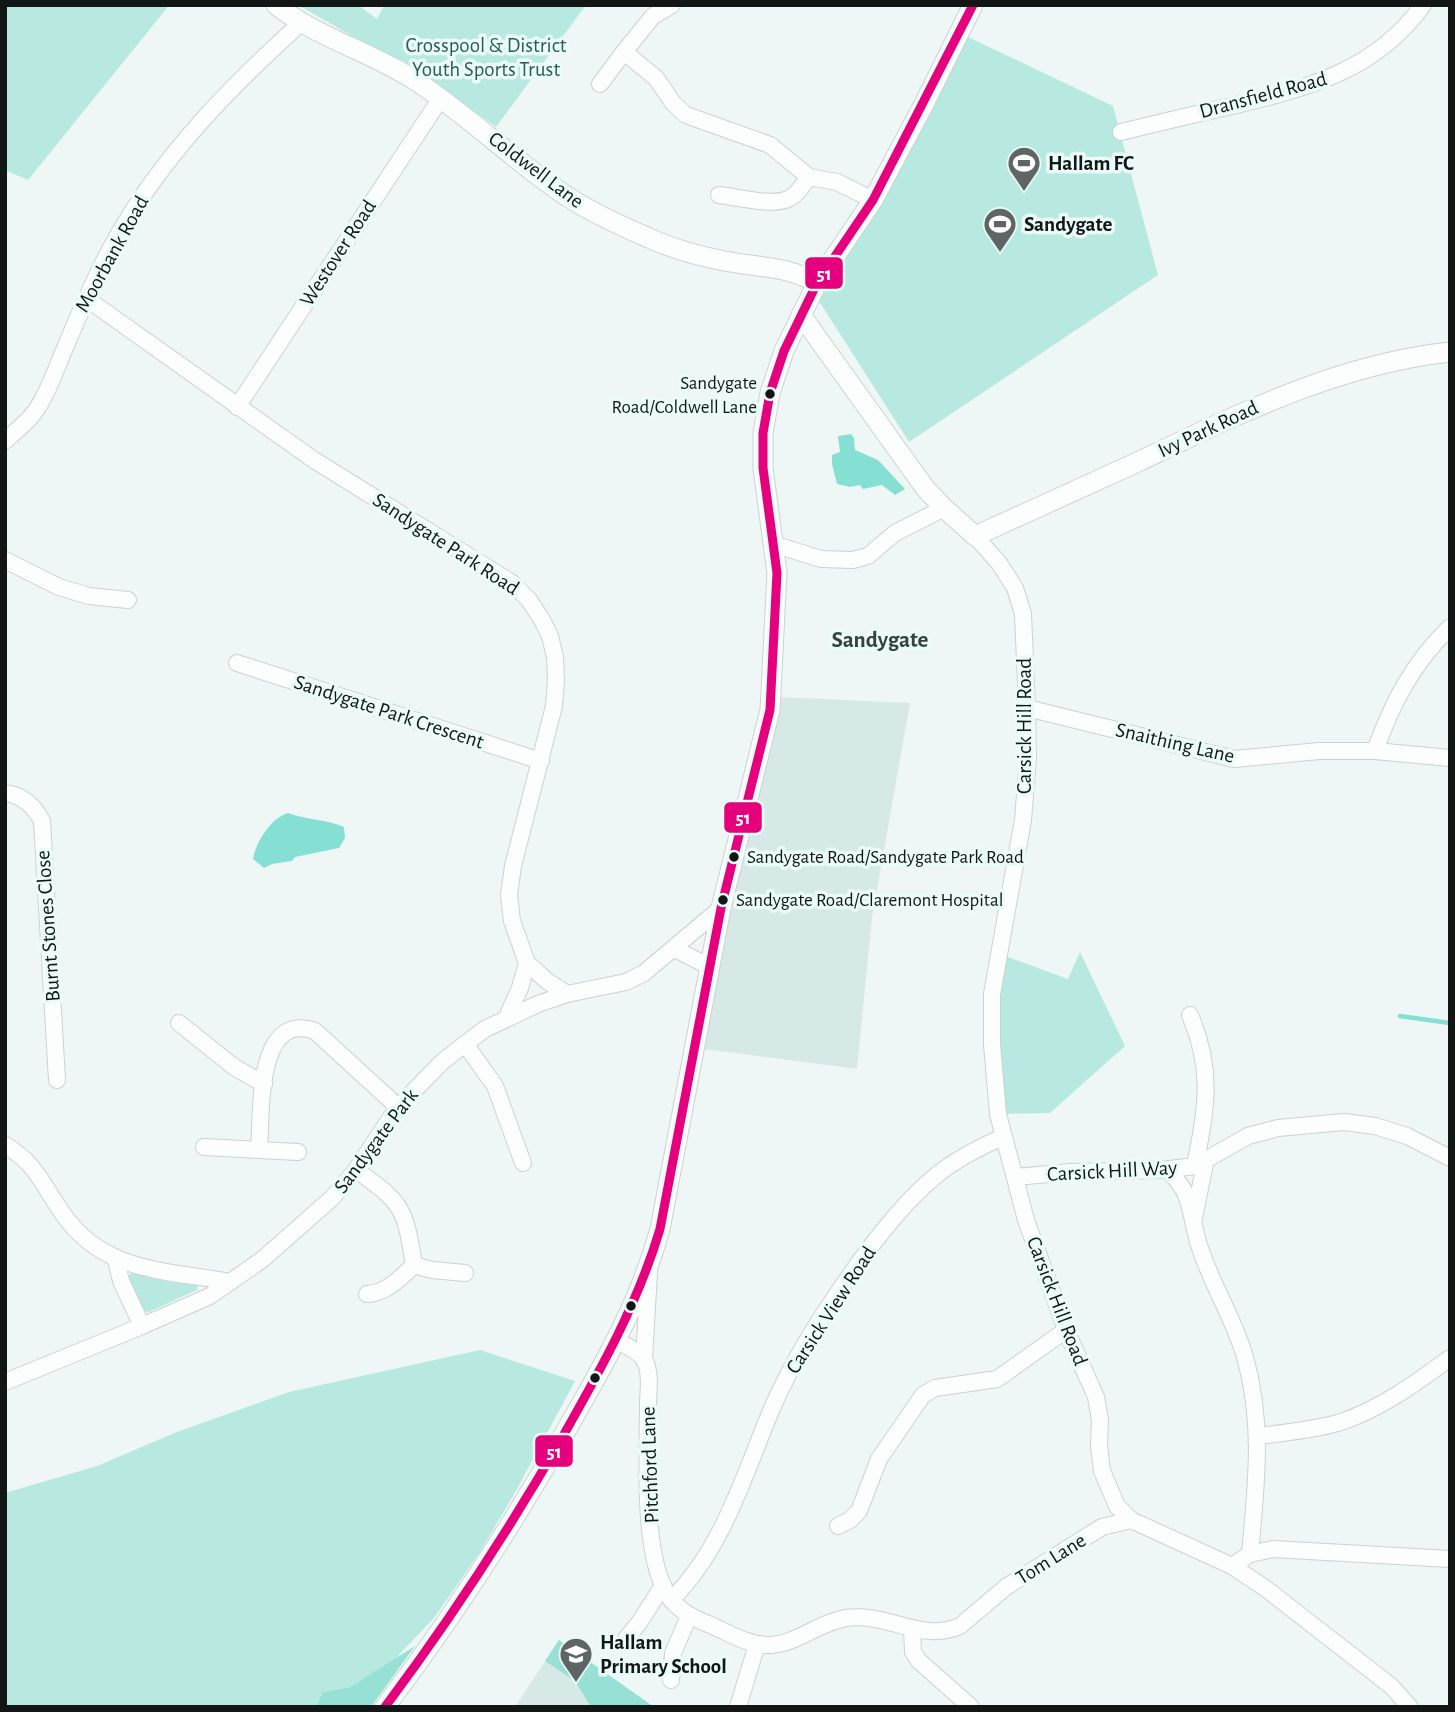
<svg xmlns="http://www.w3.org/2000/svg" width="1455" height="1712" font-family="'Alegreya Sans',sans-serif">
<rect width="100%" height="100%" fill="#eef7f5"/>
<g fill="#d7e9e6">
<path d="M778,697L910,703L872,918L857,1069L704,1049L725,928Z"/>
<path d="M559,1640L654,1707H515Z"/>
</g>
<g fill="#b7e9e1">
<path d="M5,5H164L167,8L28,180L5,170Z"/>
<path d="M298,5H358L377,19L384,5H586L496,127L405,62L366,44Z"/>
<path d="M968,37L1113,106L1158,275L909,442L819,301L899,169Z"/>
<path d="M1080,952L1125,1046L1050,1113L998,1114L997,953L1068,979Z"/>
<path d="M132,1272L170,1282L194,1283L198,1286L197,1290L149,1312L143,1311L127,1279Z"/>
<path d="M480,1350L575,1381L517,1489L480,1552L434,1618L395,1659L350,1687L323,1692L316,1707H5V1493L97,1466L177,1432L289,1392Z"/>
</g>
<g fill="#97e0d6">
<path d="M559,1640L654,1707H591L575,1681L545,1661Z"/>
<path d="M415,1646L371,1707H316L323,1692L350,1687Z"/>
</g>
<g fill="#85e0d3">
<path d="M851,434L854,438L855,450L878,460L905,489L895,495L882,485L863,489L860,485L850,487L837,484L832,464V455L840,452L838,436Z"/>
<path d="M288,813C306,820 327,819 344,827L345,838L339,848L295,857L292,861L272,864L264,868L253,859C256,842 271,818 288,813Z"/>
</g>
<g fill="none" stroke-linecap="round" stroke-linejoin="round">
<path stroke="#85e0d3" stroke-width="4.5" d="M1400,1016L1450,1023"/>
<defs>
<g id="minor">
<path d="M672,5L653,16L624,52L656,78L673,103L686,115L770,145L809,177L837,182L873,200"/>
<path d="M600,84L624,52"/>
<path d="M1121,132C1158,123 1195,114 1232,106C1306,88 1375,72 1423,5"/>
<path d="M719,195C737,197 775,207 790,198C799,193 803,184 809,177"/>
<path d="M87,299L314,460L512,583L529,600L542,620L550,636L555,657L556,681L554,706L513,866L509,895L512,921L527,963L547,981L567,994"/>
<path d="M237,407L441,98"/>
<path d="M5,441C18,429 33,418 41,402C51,385 57,366 65,348C81,310 97,272 117,237C164,154 231,86 301,23"/>
<path d="M975,536L999,563L1015,588L1023,614L1027,708L1028,757L1023,820L992,994V1045L998,1114L1026,1220L1066,1330L1096,1397L1100,1420L1099,1445L1102,1471L1117,1506L1131,1520"/>
<path d="M773,544L821,559L853,560L868,556L895,533L944,508"/>
<path d="M5,560L59,587L89,596L128,600"/>
<path d="M237,663L541,761"/>
<path d="M1027,708L1234,759L1319,751H1375L1450,758"/>
<path d="M1375,751C1392,703 1413,663 1450,627"/>
<path d="M5,793C23,795 34,806 42,821L57,1080"/>
<path d="M675,949L710,967"/>
<path d="M1190,1015C1214,1071 1206,1109 1195,1166"/>
<path d="M507,1017L520,988L527,963"/>
<path d="M179,1023L234,1067L264,1084"/>
<path d="M465,1044L495,1086L523,1163"/>
<path d="M5,1145C37,1164 43,1186 63,1214C104,1273 166,1270 230,1282"/>
<path d="M204,1147L298,1152"/>
<path d="M259,1150C262,1114 255,1010 315,1031L398,1107"/>
<path d="M1168,1169C1173,1176 1180,1183 1184,1191C1193,1209 1193,1229 1200,1248C1212,1285 1234,1319 1245,1357C1264,1424 1256,1486 1250,1554"/>
<path d="M356,1170C403,1203 405,1208 414,1265L432,1270L465,1273"/>
<path d="M1015,1177L1071,1172L1162,1170L1195,1166L1248,1136L1278,1128L1344,1122L1375,1126L1407,1136L1450,1158"/>
<path d="M1194,1218L1206,1159"/>
<path d="M116,1260L121,1281L142,1326"/>
<path d="M367,1294C387,1293 400,1278 414,1265"/>
<path d="M617,1341C625,1345 637,1350 643,1358C652,1370 648,1392 648,1406C648,1453 641,1562 671,1599C682,1614 699,1620 715,1627C732,1635 751,1646 771,1645C798,1643 820,1622 846,1618C889,1612 920,1643 960,1626L1006,1587L1102,1527L1131,1520L1232,1566L1250,1554L1273,1549L1450,1559"/>
<path d="M644,1359L649,1272"/>
<path d="M5,1382L142,1326L210,1296L230,1282L263,1259L332,1198L356,1170L398,1107L442,1062L465,1044L485,1029L538,1004L567,994L626,982L644,973L721,908"/>
<path d="M1258,1436C1284,1433 1312,1430 1338,1423C1379,1410 1416,1383 1450,1358"/>
<path d="M838,1526L850,1520L859,1511L879,1459L923,1395L935,1388L997,1379L1066,1330"/>
<path d="M1232,1566L1265,1588L1391,1686L1410,1707"/>
<path d="M671,1600C722,1550 744,1476 770,1413C793,1358 826,1309 860,1261C883,1230 908,1198 938,1174C958,1158 980,1147 1003,1137"/>
<path d="M912,1629L913,1652L919,1661L971,1707"/>
<path d="M625,1640L639,1623L662,1587"/>
<path d="M671,1680L673,1653L689,1616"/>
<path d="M738,1707L757,1644"/>
</g>
<g id="tertiary">
<path d="M276,5C318,38 371,52 416,81C469,116 515,162 568,197C594,214 621,226 649,238C675,250 702,257 730,262C764,268 786,266 817,283"/>
<path d="M801,315L925,488L944,508L975,536C1030,511 1086,486 1140,461C1240,413 1339,364 1450,352"/>
<path d="M385,1707C454,1616 515,1521 571,1422C607,1359 641,1299 660,1229L721,908L770,710L777,573L763,468V433L770,393L784,351L817,283L873,200L924,104L973,5"/>
</g>
</defs>
<use href="#minor" stroke="#cbd2d1" stroke-width="18"/>
<use href="#tertiary" stroke="#cbd2d1" stroke-width="21"/>
<use href="#minor" stroke="#fcfefe" stroke-width="16"/>
<use href="#tertiary" stroke="#fcfefe" stroke-width="19"/>
<defs>
<path id="bus-1" d="M385,1707C450,1620 509,1530 563,1436C601,1369 638,1303 660,1229L721,908L770,710L777,573L763,468V433L770,393L784,351L817,283L873,200L973,5"/>
</defs>
<use href="#bus-1" stroke="#eafbf8" stroke-width="14"/>
<use href="#bus-1" stroke="#e5007d" stroke-width="9"/>
</g>
<defs>
<symbol id="stadium-pin" viewBox="-11 -11 22 30"><path d="M0 17L-7.5 6A9.5 9.5 0 1 1 7.5 6Z" fill="#5f6564" stroke="#eafbf8"/><path d="M0-5a6.5 5 0 1 0 0 10a6.5 5 0 1 0 0-10ZM-3.5-1.8h7v3.6h-7Z" fill="#fff"/></symbol>
<symbol id="school-pin" viewBox="-11 -11 22 30"><path d="M0 17L-7.5 6A9.5 9.5 0 1 1 7.5 6Z" fill="#5f6564" stroke="#eafbf8"/><path d="M0-5L7-2L0 1L-7-2ZM-4 1L0 2.5L4 1V4Q0 6-4 4Z" fill="#fff"/></symbol>
</defs>
<g fill-rule="evenodd">
<use href="#stadium-pin" x="1005" y="144" width="38" height="52"/>
<use href="#stadium-pin" x="981" y="205" width="38" height="52"/>
<use href="#school-pin" x="557" y="1635" width="38" height="52"/>
</g>
<g fill="#121716" stroke="#eafbf8" stroke-width="2.5">
<circle cx="770" cy="394" r="6"/>
<circle cx="734" cy="857" r="6"/>
<circle cx="723" cy="900" r="6"/>
<circle cx="631" cy="1306" r="6"/>
<circle cx="595" cy="1378" r="6"/>
</g>
<g text-anchor="middle" dominant-baseline="central" stroke-width="7" stroke-linejoin="round" paint-order="stroke">
<g font-size="19" fill="#121716" stroke="#eafbf8" text-anchor="start">
<text x="757" y="383" text-anchor="end">Sandygate<tspan x="757" dy="24">Road/Coldwell Lane</tspan></text>
<text x="747" y="857">Sandygate Road/Sandygate Park Road</text>
<text x="736" y="900">Sandygate Road/Claremont Hospital</text>
</g>
<g font-size="21" fill="#295e56" stroke="#eafbf8">
<text x="486" y="45">Crosspool &amp; District<tspan x="486" dy="24">Youth Sports Trust</tspan></text>
</g>
<g font-size="21" fill="#121716" stroke="#eafbf8">
<text transform="translate(1263 95) rotate(-15)">Dransfield Road</text>
<text transform="translate(536 170) rotate(37)">Coldwell Lane</text>
<text transform="translate(338 253) rotate(-57)">Westover Road</text>
<text transform="translate(112 254) rotate(-61)">Moorbank Road</text>
<text transform="translate(1208 429) rotate(-25)">Ivy Park Road</text>
<text transform="translate(446 544) rotate(33)">Sandygate Park Road</text>
<text transform="translate(389 712) rotate(18)">Sandygate Park Crescent</text>
<text transform="translate(1024 726) rotate(-90)">Carsick Hill Road</text>
<text transform="translate(1175 743) rotate(13)">Snaithing Lane</text>
<text transform="translate(48 926) rotate(-94)">Burnt Stones Close</text>
<text transform="translate(376 1141) rotate(-53)">Sandygate Park</text>
<text transform="translate(1112 1171) rotate(-3)">Carsick Hill Way</text>
<text transform="translate(1057 1301) rotate(69)">Carsick Hill Road</text>
<text transform="translate(831 1310) rotate(-57)">Carsick View Road</text>
<text transform="translate(650 1465) rotate(-92)">Pitchford Lane</text>
<text transform="translate(1051 1559) rotate(-32)">Tom Lane</text>
</g>
<g font-size="21" font-weight="bold" fill="#121716" stroke="#eafbf8" text-anchor="start">
<text x="1048" y="163">Hallam FC</text>
<text x="1024" y="224">Sandygate</text>
<text x="600" y="1642">Hallam<tspan x="600" dy="24">Primary School</tspan></text>
</g>
<g font-size="23" font-weight="bold" fill="#354240" stroke="#eafbf8">
<text x="880" y="640">Sandygate</text>
</g>
</g>
<g stroke="#eafbf8" stroke-width="2.5">
<rect x="804" y="256" width="40" height="34" rx="7" fill="#e5007d"/>
<rect x="723" y="801" width="40" height="33" rx="7" fill="#e5007d"/>
<rect x="534" y="1434" width="40" height="34" rx="7" fill="#e5007d"/>
</g>
<g font-size="19" text-anchor="middle" font-weight="bold" fill="#fff">
<text x="824" y="280">51</text>
<text x="743" y="824">51</text>
<text x="554" y="1458">51</text>
</g>
<rect width="1455" height="1712" fill="none" stroke="#121716" stroke-width="14"/>
</svg>
